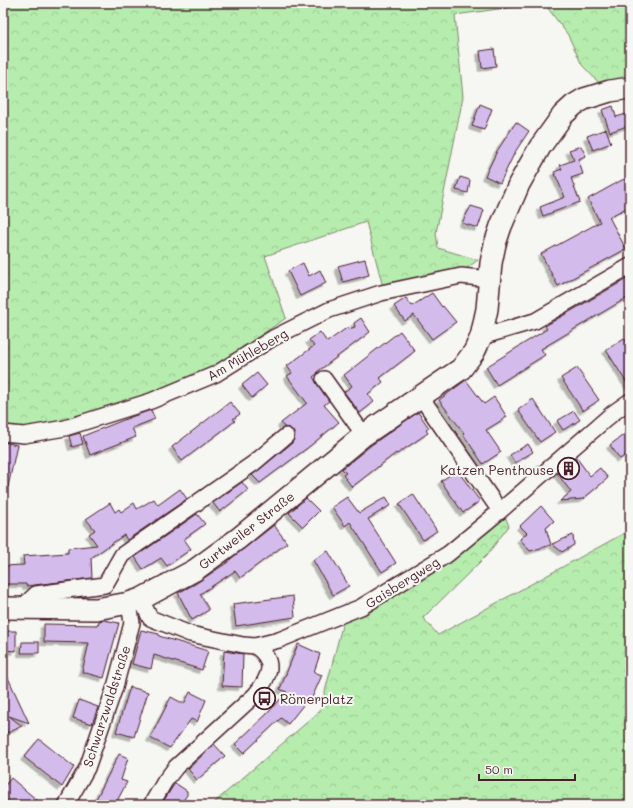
<svg xmlns="http://www.w3.org/2000/svg" width="633" height="808" font-family="Mali,sans-serif">
<defs>
<pattern id="forest-crowns" width="20" height="18" patternUnits="userSpaceOnUse"><rect width="20" height="18" fill="#b6ecae"/><path d="M2 6a3 3 0 1 1 6 0M12 15a3 3 0 1 1 6 0" fill="none" stroke="#9eca96"/></pattern>
<filter id="shadow"><feDropShadow dx="-3.5" dy="3.5" stdDeviation="0" flood-color="#0004"/></filter>
</defs>
<rect width="100%" height="100%" fill="#f6f6f2"/>
<filter id="ink" filterUnits="userSpaceOnUse"><feTurbulence type="fractalNoise" baseFrequency=".025" numOctaves="2"/><feDisplacementMap in="SourceGraphic" scale="8" xChannelSelector="R" yChannelSelector="G"/><feConvolveMatrix kernelMatrix="1 2 1 2 8 2 1 2 1" color-interpolation-filters="sRGB"/></filter>
<g filter="url(#ink)">
<g fill="url(#forest-crowns)" stroke="#80866c">
<path d="M3,3H542L455,15L463,97L436,233L438,248L478,260L463,271L383,287L366,222L265,256L286,318L214,367L149,395L62,423L21,428L3,427Z"/>
<path d="M544,3H630V80L600,84L582,65L568,35Z"/>
<path d="M504,514L509,526L486,556L423,618L438,635L630,530V799L620,805H214L216,801L320,711L343,622L370,612L475,537Z"/>
</g>
<g fill="#d3bcec" stroke="#4a1f2b" filter="url(#shadow)">
<path d="M494,49L496,66L482,68L480,51Z"/>
<path d="M480,104L492,109L484,130L472,126Z"/>
<path d="M613,106L616,117L630,113V125L610,132L602,110Z"/>
<path d="M516,122L529,131L515,152L500,183L485,176L497,151Z"/>
<path d="M606,129L611,143L593,150L587,136Z"/>
<path d="M581,146L586,156L578,159L583,174L571,178L580,202L543,216L540,207L565,197L554,172L562,169L560,165L574,160L569,150Z"/>
<path d="M460,177L470,180L468,193L456,190Z"/>
<path d="M630,178V206L609,217L626,249L558,286L541,254L600,222L588,199L622,180Z"/>
<path d="M471,206L484,210L478,228L462,223Z"/>
<path d="M365,259L369,275L343,282L338,266Z"/>
<path d="M303,263L309,276L320,270L326,283L300,296L288,271Z"/>
<path d="M630,277V296L541,349L545,355L497,385L486,367L547,329L545,326Z"/>
<path d="M432,293L442,307L443,306L456,322L432,339L414,315L405,321L394,306L406,298L412,306Z"/>
<path d="M361,318L370,332L317,372L318,373L313,377L317,384L329,401L324,405L339,422L310,446L260,483L252,475L292,443L294,439L295,435L293,431L289,428L284,427L281,423L307,403L287,376L292,373L287,366L314,346L309,340L320,332L327,342L348,327L349,329L355,327L354,323Z"/>
<path d="M400,331L415,351L380,378L383,382L368,394L374,402L360,413L344,392L352,386L344,375Z"/>
<path d="M624,338L630,348V388L606,350Z"/>
<path d="M577,368L599,400L583,411L561,378Z"/>
<path d="M257,373L267,385L252,398L242,385Z"/>
<path d="M466,380L484,404L494,397L507,417L486,430L501,452L483,464L463,434L464,433L439,400Z"/>
<path d="M533,399L555,432L540,442L518,410Z"/>
<path d="M230,402L240,414L233,419L235,421L182,461L172,447Z"/>
<path d="M151,410L155,419L132,428L136,437L90,455L83,436L131,417Z"/>
<path d="M574,411L580,420L563,430L557,421Z"/>
<path d="M418,412L429,428L426,430L428,433L397,454L396,453L352,487L343,475L346,473L342,469L370,446Z"/>
<path d="M630,430V452L620,459L610,445Z"/>
<path d="M80,433L83,444L72,447L69,436Z"/>
<path d="M3,442L17,445L8,487L3,486Z"/>
<path d="M528,444L533,452L515,463L510,455Z"/>
<path d="M576,457L590,476L600,468L608,478L583,499L560,501L571,492L557,473Z"/>
<path d="M457,470L480,501L463,513L441,481Z"/>
<path d="M242,482L248,490L220,512L213,503Z"/>
<path d="M180,489L187,499L127,540L124,535L91,558L92,578L26,586V584H3V566L24,565L23,556L68,553V548L97,545L89,534L95,530L86,519L110,503L115,512L119,509L121,512L134,503L137,509L154,499L158,505Z"/>
<path d="M413,494L437,531L423,540L399,504Z"/>
<path d="M347,497L359,513L386,497L391,505L368,519L396,563L382,572L350,522L345,526L332,507Z"/>
<path d="M306,498L319,511L303,527L289,513Z"/>
<path d="M541,506L554,521L546,528L551,545L530,551L520,539L527,533L520,526Z"/>
<path d="M197,514L205,524L184,539L191,549L167,566L161,558L143,569L135,557Z"/>
<path d="M274,525L287,543L240,578L235,571L200,594L209,610L192,620L178,593L195,584L228,562V561Z"/>
<path d="M573,535L574,545L562,552L552,544Z"/>
<path d="M328,551L349,586L333,595L313,560Z"/>
<path d="M293,596L295,617L236,626L233,604Z"/>
<path d="M104,620L119,623L104,678L82,672L89,643L44,642V624L98,625L99,621Z"/>
<path d="M141,630L159,634V636L208,651L202,670L154,655L151,669L132,664Z"/>
<path d="M3,631H16V651L3,650Z"/>
<path d="M22,642H39V653H21Z"/>
<path d="M298,644L320,654L314,672L322,675L311,700L308,699L288,724L281,718L244,753L235,744L267,714L287,692L280,689Z"/>
<path d="M224,651L243,654L242,687L222,686Z"/>
<path d="M3,667L29,723L9,716L22,726L8,733L3,723Z"/>
<path d="M130,687L148,692L134,737L116,732Z"/>
<path d="M190,692L206,700L197,722L191,719L170,748L150,738L171,697L184,704Z"/>
<path d="M79,700L98,707L92,724L73,718Z"/>
<path d="M39,739L74,767L62,787L24,757Z"/>
<path d="M214,744L225,756L197,780L188,769Z"/>
<path d="M119,754L128,758L121,780L127,782L115,805H93Z"/>
<path d="M11,778L25,790L43,805H13L3,797V788Z"/>
<path d="M175,783L187,791V795L180,805H161Z"/>
</g>
<g fill="none" stroke-linecap="round" stroke-linejoin="round">
<defs>
<g id="minor">
<path d="M481,337L535,321L630,266"/>
<path d="M324,379L364,435"/>
<path d="M421,397L500,511"/>
<path d="M3,433L24,435L65,428L151,401L216,374L273,338L329,310L381,293L461,276L490,279"/>
<path d="M141,599L150,618L190,634L243,645L255,646L279,640L361,607L448,554L500,511L613,413L630,401"/>
<path d="M20,609L36,594L105,585L122,555L254,463L286,436"/>
<path d="M66,805L87,768L115,687L132,623L129,603"/>
<path d="M151,805L165,781L176,767L255,695C270,677 277,661 255,646"/>
</g>
<path id="secondary" d="M3,608L96,609L129,603L141,599L195,570L239,538L364,435L461,369L474,352L481,337L487,309L491,263L495,244L501,226L519,184L540,147L563,115L574,105L584,99L610,91L630,88"/>
</defs>
<use href="#minor" stroke="#4a1f2b" stroke-width="18"/>
<use href="#secondary" stroke="#4a1f2b" stroke-width="24"/>
<use href="#minor" stroke="#f6f6f2" stroke-width="15"/>
<use href="#secondary" stroke="#f6f6f2" stroke-width="21"/>
</g>
</g>
<defs>
<symbol id="building-ring" viewBox="-11 -11 22 22"><circle r="9.5" fill="#f6f6f2" stroke="#4a1f2b" stroke-width="1.5"/><path d="M-4-6H4V6H1V3H-1V6H-4ZM-2.5-4.3h1.7v1.8h-1.7ZM.8-4.3h1.7v1.8H.8ZM-2.5-1h1.7V.8h-1.7ZM.8-1h1.7V.8H.8Z" fill="#4a1f2b"/></symbol>
<symbol id="bus-ring" viewBox="-11 -11 22 22"><circle r="9.5" fill="#f6f6f2" stroke="#4a1f2b" stroke-width="1.5"/><path d="M-5-6H5V4H4V6H2V4H-2V6H-4V4H-5ZM-3.5-4V0h7V-4ZM-3.5 1.2v1.5H-2V1.2ZM2 1.2v1.5H3.5V1.2Z" fill="#4a1f2b"/></symbol>
</defs>
<g fill-rule="evenodd">
<use href="#building-ring" x="556" y="456" width="25" height="25"/>
<use href="#bus-ring" x="252" y="686" width="25" height="25"/>
</g>
<g text-anchor="middle" dominant-baseline="central" stroke-width="4" stroke-linejoin="round" paint-order="stroke">
<g font-size="13" fill="#4a1f2b" stroke="#f6f6f2">
<text transform="translate(247 354) rotate(-30)">Am Mühleberg</text>
<text transform="translate(246 530) rotate(-38)">Gurtweiler Straße</text>
<text transform="translate(402 582) rotate(-32)">Gaisbergweg</text>
<text transform="translate(106 706) rotate(-72)">Schwarzwaldstraße</text>
</g>
<g font-size="13" fill="#4a1f2b" stroke="#f6f6f2" text-anchor="end">
<text x="554" y="469">Katzen Penthouse</text>
<text x="280" y="698" text-anchor="start">Römerplatz</text>
</g>
</g>
<rect width="633" height="808" fill="none" stroke="#f6f6f2" stroke-width="16"/>
<rect x="8" y="8" width="617" height="792" fill="none" stroke="#4a1f2b" stroke-width="1.5" filter="url(#ink)"/>
<path d="M479 774v6h96v-6" fill="none" stroke="#4a1f2b" stroke-width="2"/>
<text x="485" y="774" font-size="12" fill="#4a1f2b" stroke="#f6f6f2" stroke-width="3" paint-order="stroke">50 m</text>
</svg>
